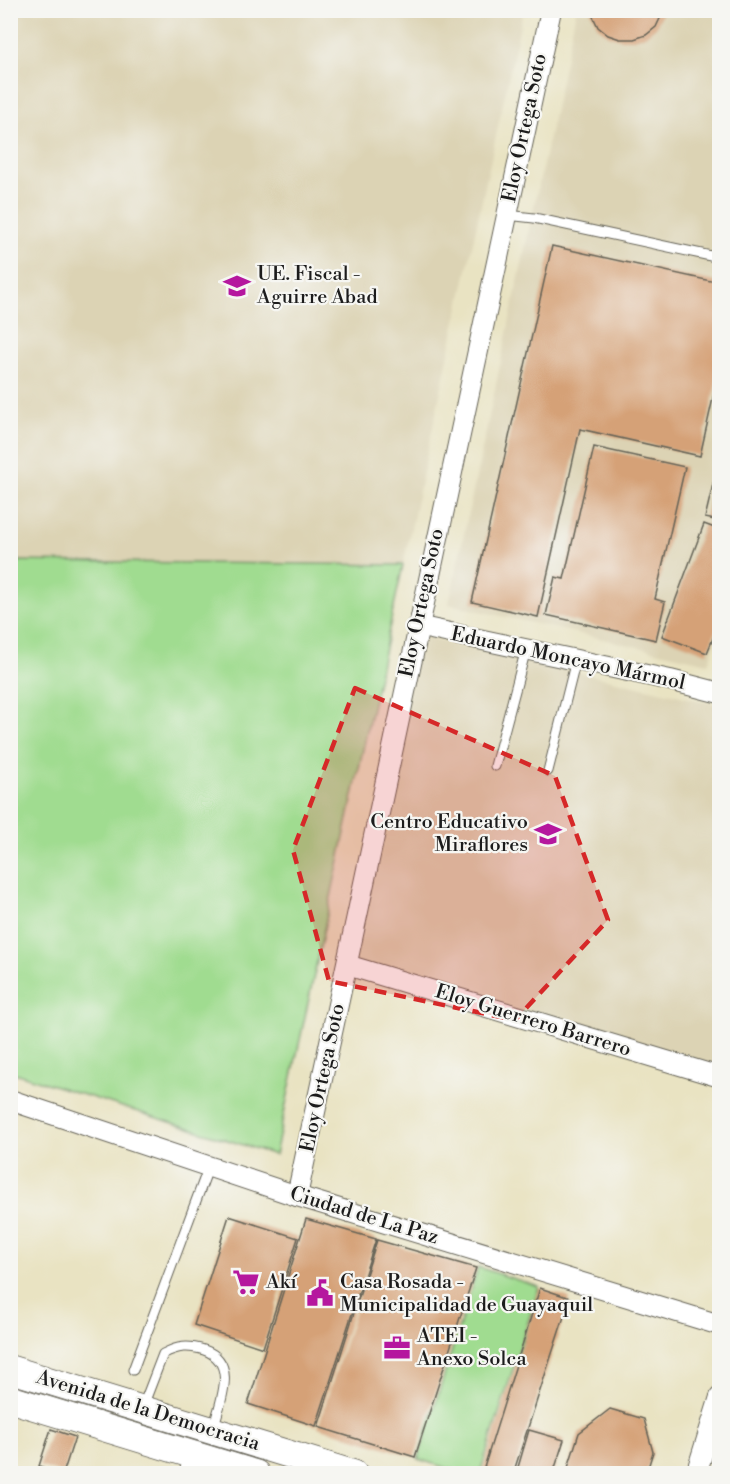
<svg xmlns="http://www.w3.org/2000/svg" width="730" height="1484" font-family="'Libre Bodoni',serif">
<rect width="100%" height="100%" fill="#f6f6f2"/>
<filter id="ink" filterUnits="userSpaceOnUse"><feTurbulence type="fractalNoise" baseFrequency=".0167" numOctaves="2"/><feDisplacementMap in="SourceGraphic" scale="12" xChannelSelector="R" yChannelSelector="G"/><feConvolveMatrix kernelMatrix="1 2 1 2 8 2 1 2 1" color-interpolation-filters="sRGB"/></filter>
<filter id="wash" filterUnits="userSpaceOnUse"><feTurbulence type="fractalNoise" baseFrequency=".008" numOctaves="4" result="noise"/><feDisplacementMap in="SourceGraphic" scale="24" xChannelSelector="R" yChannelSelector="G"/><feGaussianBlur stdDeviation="1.35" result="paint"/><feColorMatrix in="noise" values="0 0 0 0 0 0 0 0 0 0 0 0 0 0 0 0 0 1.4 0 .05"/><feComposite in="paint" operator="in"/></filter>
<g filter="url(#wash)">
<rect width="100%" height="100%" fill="#e9e3c2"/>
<g fill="#dcd3b4">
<path d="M11,11H523L403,565L11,561Z"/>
<path d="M576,11H719L720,632L708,663L449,604Z"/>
<path d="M418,635L719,705V1076L349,964Z"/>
</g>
<g fill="#a0dc90" stroke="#5e7c56" stroke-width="1.5">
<path d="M11,561L403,565L275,1155L11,1072Z"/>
<path d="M478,1267L539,1287L480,1473H462L418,1459Z"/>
</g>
<g id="blocks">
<g fill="#d5a177">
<path d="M590,10H664L656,27L646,35L634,39H620L608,35L598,27Z"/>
<path d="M552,246L720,283V367L700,456L580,429L538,617L472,602Z"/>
<path d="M594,447L685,467L655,599L665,602L656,640L546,615L555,577L564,579Z"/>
<path d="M719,459L720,460V521L705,518Z"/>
<path d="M704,524L720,530V621L707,653L662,636Z"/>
<path d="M229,1216L298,1238L263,1348L194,1325Z"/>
<path d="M306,1219L376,1239L316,1426L248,1404Z"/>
<path d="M377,1240L476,1268L415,1457L318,1427Z"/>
<path d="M540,1288L570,1298L513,1474H482Z"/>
<path d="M610,1409L644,1419L653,1452L646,1474H566L579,1433Z"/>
<path d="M51,1429L75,1437L63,1474L39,1466Z"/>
<path d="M529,1430L564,1440L553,1474H516Z"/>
</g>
</g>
</g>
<g filter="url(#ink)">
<use href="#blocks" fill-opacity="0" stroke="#646256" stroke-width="1.5"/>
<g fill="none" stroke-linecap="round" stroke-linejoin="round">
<defs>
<g id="lane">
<path d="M507,215L534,218L720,258"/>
<path d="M495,766L526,649"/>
<path d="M548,771L576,660"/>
<path d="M133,1370L209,1166"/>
<path d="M143,1406L163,1354C178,1346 188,1345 204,1350C239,1362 220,1402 213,1429"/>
</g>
<g id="street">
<path d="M417,626L670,680L720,693"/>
<path d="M347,965L720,1077"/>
<path d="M10,1100L297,1196L720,1325"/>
<path d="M297,1196L551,10"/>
<path d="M189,1474L195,1455"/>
<path d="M696,1474L720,1397"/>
</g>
<g id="secondary">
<path d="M10,1369L354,1474"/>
<path d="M10,1399L256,1474"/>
</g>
</defs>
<use href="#lane" stroke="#646256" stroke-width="11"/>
<use href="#street" stroke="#646256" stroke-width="22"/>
<use href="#secondary" stroke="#646256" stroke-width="29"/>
<use href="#lane" stroke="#fff" stroke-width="9"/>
<use href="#street" stroke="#fff" stroke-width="20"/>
<use href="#secondary" stroke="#fff" stroke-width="27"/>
</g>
</g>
<path fill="#d62828" fill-opacity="0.2" stroke="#d62828" stroke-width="4.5" stroke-dasharray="12 8" stroke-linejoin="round" d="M355,688L555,776L608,920L515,1020L329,981L293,850Z"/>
<defs>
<symbol id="school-bare" viewBox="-9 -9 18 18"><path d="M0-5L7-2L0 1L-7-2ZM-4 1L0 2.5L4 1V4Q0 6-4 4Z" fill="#b5179e" stroke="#f6f6f2" stroke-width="2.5" paint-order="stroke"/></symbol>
<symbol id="supermarket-bare" viewBox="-9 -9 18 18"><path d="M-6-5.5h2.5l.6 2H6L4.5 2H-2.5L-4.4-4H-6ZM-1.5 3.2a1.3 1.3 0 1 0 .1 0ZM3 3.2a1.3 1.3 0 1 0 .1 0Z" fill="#b5179e" stroke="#f6f6f2" stroke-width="2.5" paint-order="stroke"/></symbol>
<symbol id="civic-bare" viewBox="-9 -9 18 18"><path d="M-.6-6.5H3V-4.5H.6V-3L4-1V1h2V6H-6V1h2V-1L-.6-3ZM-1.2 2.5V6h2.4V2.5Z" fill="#b5179e" stroke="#f6f6f2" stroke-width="2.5" paint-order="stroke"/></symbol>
<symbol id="office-bare" viewBox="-9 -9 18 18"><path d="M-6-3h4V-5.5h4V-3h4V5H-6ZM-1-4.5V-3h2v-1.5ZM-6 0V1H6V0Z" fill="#b5179e" stroke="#f6f6f2" stroke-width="2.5" paint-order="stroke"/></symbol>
</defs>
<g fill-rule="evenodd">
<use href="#school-bare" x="218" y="267" width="38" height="38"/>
<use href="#school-bare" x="529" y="815" width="38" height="38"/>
<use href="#supermarket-bare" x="227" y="1263" width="38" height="38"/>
<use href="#civic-bare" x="301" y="1274" width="38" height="38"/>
<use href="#office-bare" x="378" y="1329" width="38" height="38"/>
</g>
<g text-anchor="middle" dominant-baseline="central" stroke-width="4.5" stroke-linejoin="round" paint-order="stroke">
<g font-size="20" fill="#1c1c1c" stroke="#f6f6f2">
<text transform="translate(525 128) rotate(-78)">Eloy Ortega Soto</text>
<text transform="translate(422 603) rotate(-78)">Eloy Ortega Soto</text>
<text transform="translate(568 659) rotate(12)">Eduardo Moncayo Mármol</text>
<text transform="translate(533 1021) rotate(17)">Eloy Guerrero Barrero</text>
<text transform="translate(323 1078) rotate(-78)">Eloy Ortega Soto</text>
<text transform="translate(364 1216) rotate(17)">Ciudad de La Paz</text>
<text transform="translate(148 1411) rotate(17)">Avenida de la Democracia</text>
</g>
<g font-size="20" fill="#1c1c1c" stroke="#f6f6f2" text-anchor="start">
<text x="257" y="274">UE. Fiscal -<tspan x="257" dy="23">Aguirre Abad</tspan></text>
<text x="528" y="822" text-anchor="end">Centro Educativo<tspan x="528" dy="23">Miraflores</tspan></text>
<text x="266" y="1282">Akí</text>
<text x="340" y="1282">Casa Rosada -<tspan x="340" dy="23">Municipalidad de Guayaquil</tspan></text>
<text x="417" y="1336">ATEI -<tspan x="417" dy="23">Anexo Solca</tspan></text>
</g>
</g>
<rect width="730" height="1484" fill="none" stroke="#f6f6f2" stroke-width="36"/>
</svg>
